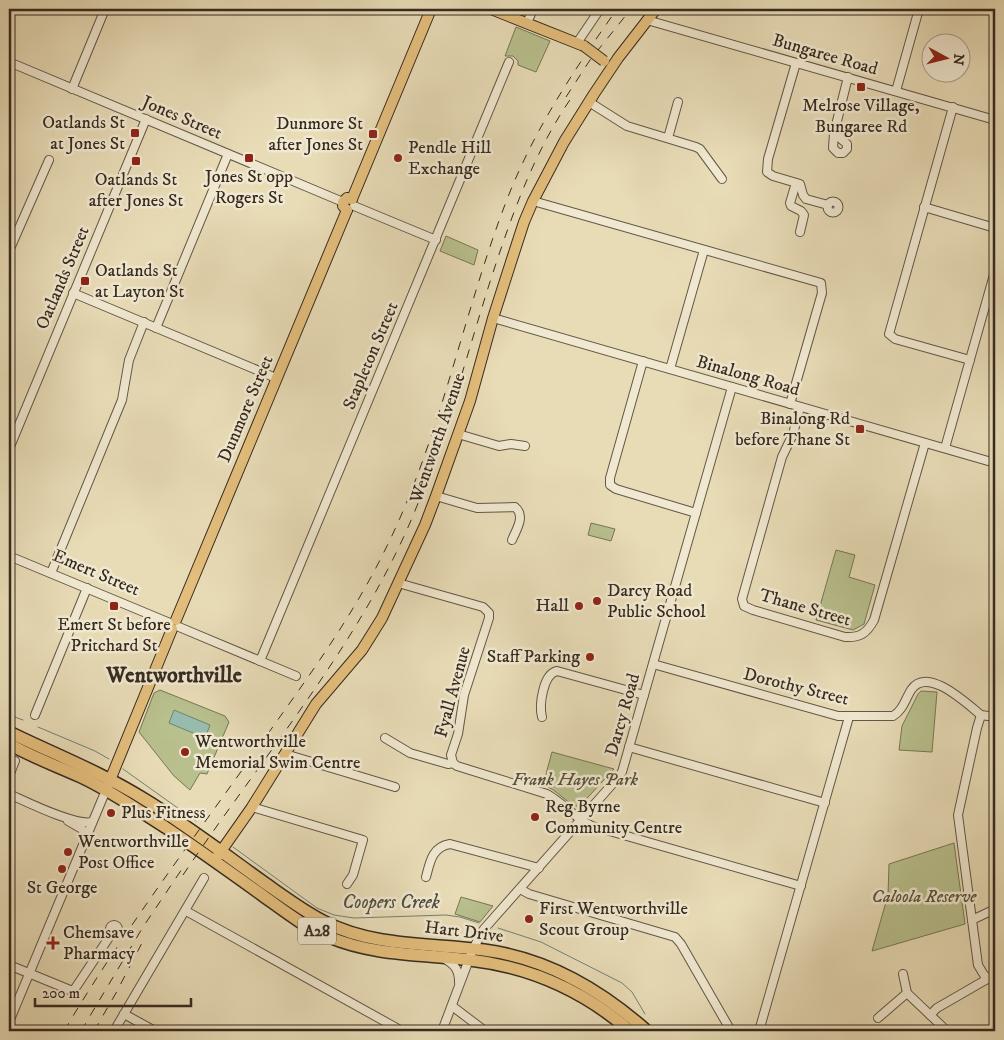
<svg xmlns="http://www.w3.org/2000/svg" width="1004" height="1040" font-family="'IM FELL DW Pica',serif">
<rect width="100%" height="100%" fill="#e8dcb7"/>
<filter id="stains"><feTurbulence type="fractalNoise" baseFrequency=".004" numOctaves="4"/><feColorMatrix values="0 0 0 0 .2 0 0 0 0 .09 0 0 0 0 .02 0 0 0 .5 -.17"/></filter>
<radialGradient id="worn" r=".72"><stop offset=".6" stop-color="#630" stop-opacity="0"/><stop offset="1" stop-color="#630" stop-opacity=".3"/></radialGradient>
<g fill="#b8c08d" stroke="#777656">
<path d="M516,27L550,41L536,72L518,65V61L513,56H505Z"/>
<path d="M446,236L478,250L474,265L440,251Z"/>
<path d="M591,523L615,529L611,541L588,535Z"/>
<path d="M836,550L855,555L849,577L875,585L864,624L853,630L816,620Z"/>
<path d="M160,690L225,716L229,722L207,774L200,773L190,790L174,776L139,732L154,693Z"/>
<path d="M921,691L937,692L932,752L899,750L902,726L918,694Z"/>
<path d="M552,752L614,769L579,807C565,803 557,789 543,785Z"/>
<path d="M954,843L965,924L872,951L888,895L889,864Z"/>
<path d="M461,897L493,906L480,922L455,914Z"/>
</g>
<path fill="#97bcad" stroke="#708275" d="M174,710L210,725L205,738L169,723Z"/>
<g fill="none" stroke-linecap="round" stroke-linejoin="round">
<g stroke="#708275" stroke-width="1">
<path d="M9,715L23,720"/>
<path d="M38,727L95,751L109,759"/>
<path d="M123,769L196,821"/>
<path d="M233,847L317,908L334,915L354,918L446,915L460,917L479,923"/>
<path d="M498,928L541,942L622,983L632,992L645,1014"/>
</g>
<defs>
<g id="minor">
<path d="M647,20L995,120"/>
<path d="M527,23L533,9"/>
<path d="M577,43L600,9"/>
<path d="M9,62L343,202"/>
<path d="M796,63L768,159L767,172L773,176L800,184L803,195L806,199L828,205"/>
<path d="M72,89L105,9"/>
<path d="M896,91L919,9"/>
<path d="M589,102L627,126L696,147L700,149L722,179"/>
<path d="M953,107L889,334L895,339L970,360"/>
<path d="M834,133L833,148L838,153H843L847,149V144L834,133L848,77"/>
<path d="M668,138L678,102"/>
<path d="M796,183L790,203L791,206L801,211L804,215L800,232"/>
<path d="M533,201L821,283L822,293L790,404"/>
<circle cx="833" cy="207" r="5.5"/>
<path d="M354,206L436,240"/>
<path d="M924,207L995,228"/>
<path d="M9,251L49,160"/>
<path d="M73,293L276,378"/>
<path d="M493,318L995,463"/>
<path d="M156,328L228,154"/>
<path d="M643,361L610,478V485L616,489L696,513"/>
<path d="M670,369L704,250"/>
<path d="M800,407L793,434L782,457L742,599L744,606L753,610L845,637C860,638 867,633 874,620L925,443"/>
<path d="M458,434L499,446L511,444L525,446"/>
<path d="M945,448L995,271"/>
<path d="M9,449L146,119"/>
<path d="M436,496L477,508L515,507C526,516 516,530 512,540"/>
<path d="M9,556L170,623"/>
<path d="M51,573L122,400L129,360L144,322"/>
<path d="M398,583L483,607L489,613V618L464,695L458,734L451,755L453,763L457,766L547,794C563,803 575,818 592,826L801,886"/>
<path d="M179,627L296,676"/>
<path d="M260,661L509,62"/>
<path d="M653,664L838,716H893C903,710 905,700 911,690C927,665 967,704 981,715L988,716L995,714"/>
<path d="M35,715L87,588"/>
<path d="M981,715L977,728L958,815L978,965L984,975L995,983"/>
<path d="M542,717C539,705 543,674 557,671L644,695"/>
<path d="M385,738L410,753L448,764L453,763"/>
<path d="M629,747L825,803"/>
<path d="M285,754L395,787"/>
<path d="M9,776L15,761"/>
<path d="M9,794C27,802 75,826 92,822"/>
<path d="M252,807L363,840L353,875L347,884"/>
<path d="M68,821L82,829L86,838"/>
<path d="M426,877C430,862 432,847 450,844L539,868"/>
<path d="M520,889L529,894L675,937L681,944L731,1031"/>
<path d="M186,911L402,1031"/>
<path d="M972,920L995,909"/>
<circle cx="114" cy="929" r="4"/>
<path d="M445,959C455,965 459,970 459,982"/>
<path d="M9,965L70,990H74L112,933"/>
<path d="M903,974L907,993L947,1031"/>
<path d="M452,1006L485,1031"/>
<path d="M124,1014L155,1031"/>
<path d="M930,1015L937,1008L989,978"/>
<path d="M878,1018L907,993"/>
<path d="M9,1022L106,790"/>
<path d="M114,1031L204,878"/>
<path d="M442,1031L473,949L484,929L615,781L622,772L732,387"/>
<path d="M759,1031L849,717"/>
</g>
<g id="major">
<path d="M491,9L584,46"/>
<path d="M352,199L431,9"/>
<path d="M347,210L343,206V202L347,198L352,199"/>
<path d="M176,620L347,210"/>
<path d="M108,785L172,629"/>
<path d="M217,857L252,807L316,704L362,650L382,618L425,525L436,496L470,401L493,318L511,262L524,222L533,201L564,142L594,94L618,58L656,9"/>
</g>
<g id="highway">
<path d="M9,732C54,754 101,772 144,799C185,824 223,853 262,881C282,895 303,911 325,922C374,947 430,943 484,950C546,958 601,990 647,1031"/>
<path d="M9,744C32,757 57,766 81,777C111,791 138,810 165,827C198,849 230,872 262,895C283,910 304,927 329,937C374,956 422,954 470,960C530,967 584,991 630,1031"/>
</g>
</defs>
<use href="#minor" stroke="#625746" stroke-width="10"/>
<use href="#major" stroke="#362b20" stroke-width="12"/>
<use href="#highway" stroke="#362b20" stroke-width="14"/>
<use href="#minor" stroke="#f0e8d0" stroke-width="8"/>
<use href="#major" stroke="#e4be7c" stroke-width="10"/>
<use href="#highway" stroke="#e4be7c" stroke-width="11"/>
<g stroke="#362b20" stroke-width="1" stroke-dasharray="9 9" stroke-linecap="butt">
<path d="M566,97L590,60L631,9"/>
<path d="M183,875C260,760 358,646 412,518C443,444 464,365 488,288C510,220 533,152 574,94"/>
<path d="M64,1031C125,928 198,833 267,735C309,676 352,617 384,552C440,441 462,317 506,202C533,131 574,70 617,9"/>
<path d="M81,1031L143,927L184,866"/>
<path d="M94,1031L116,993L143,941"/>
</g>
<defs>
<path id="major-bridge" d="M584,46L604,61"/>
</defs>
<use href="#major-bridge" stroke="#362b20" stroke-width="12" stroke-linecap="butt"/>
<use href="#major-bridge" stroke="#e4be7c" stroke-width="10"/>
</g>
<g fill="#8f2418" stroke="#f0e8d0" stroke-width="2">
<rect x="856" y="82" width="10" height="10" rx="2.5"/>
<rect x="130" y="128" width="10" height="10" rx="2.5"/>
<rect x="368" y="129" width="10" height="10" rx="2.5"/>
<rect x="244" y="153" width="10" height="10" rx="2.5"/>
<circle cx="398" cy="158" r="5"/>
<rect x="131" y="156" width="10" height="10" rx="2.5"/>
<rect x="80" y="276" width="10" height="10" rx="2.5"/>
<rect x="855" y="424" width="10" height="10" rx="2.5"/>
<circle cx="597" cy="601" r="5"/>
<rect x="109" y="601" width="10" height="10" rx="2.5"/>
<circle cx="579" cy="606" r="5"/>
<circle cx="590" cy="657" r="5"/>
<circle cx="185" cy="752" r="5"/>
<circle cx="111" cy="813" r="5"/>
<circle cx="535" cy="817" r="5"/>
<circle cx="68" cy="852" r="5"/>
<circle cx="62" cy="869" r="5"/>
<circle cx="529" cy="919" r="5"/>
<path d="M50.5 935.5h5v5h5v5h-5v5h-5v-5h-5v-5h5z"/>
</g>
<g text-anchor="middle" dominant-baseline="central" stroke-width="5" stroke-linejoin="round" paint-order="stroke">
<rect fill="#f0e8d0" stroke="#6e6455" stroke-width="1" x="298" y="917.5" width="38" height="27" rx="4"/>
<g font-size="16" font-weight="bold" fill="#362b20">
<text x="317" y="931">A28</text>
</g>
<g font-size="18" fill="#362b20" stroke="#f0e8d0">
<text transform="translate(825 55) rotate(16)">Bungaree Road</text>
<text transform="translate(182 118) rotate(23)">Jones Street</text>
<text transform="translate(63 278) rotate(-67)">Oatlands Street</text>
<text transform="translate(371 356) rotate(-67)">Stapleton Street</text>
<text transform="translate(748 376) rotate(16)">Binalong Road</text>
<text transform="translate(246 409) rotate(-67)">Dunmore Street</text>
<text transform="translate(438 438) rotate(-71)">Wentworth Avenue</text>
<text transform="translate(96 573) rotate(23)">Emert Street</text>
<text transform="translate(805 608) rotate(16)">Thane Street</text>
<text transform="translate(796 687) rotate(14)">Dorothy Street</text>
<text transform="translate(453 692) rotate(-75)">Fyall Avenue</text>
<text transform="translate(623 715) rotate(-74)">Darcy Road</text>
<text transform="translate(464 932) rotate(7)">Hart Drive</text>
</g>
<g font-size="18" fill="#362b20" stroke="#f0e8d0" text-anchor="start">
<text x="861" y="106" text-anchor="middle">Melrose Village,<tspan x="861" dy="21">Bungaree Rd</tspan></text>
<text x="125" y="123" text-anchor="end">Oatlands St<tspan x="125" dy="21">at Jones St</tspan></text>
<text x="363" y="124" text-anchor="end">Dunmore St<tspan x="363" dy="21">after Jones St</tspan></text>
<text x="408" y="148">Pendle Hill<tspan x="408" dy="21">Exchange</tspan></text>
<text x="249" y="177" text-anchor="middle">Jones St opp<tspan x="249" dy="21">Rogers St</tspan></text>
<text x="136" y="180" text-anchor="middle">Oatlands St<tspan x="136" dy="21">after Jones St</tspan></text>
<text x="95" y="271">Oatlands St<tspan x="95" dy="21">at Layton St</tspan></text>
<text x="850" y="419" text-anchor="end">Binalong Rd<tspan x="850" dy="21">before Thane St</tspan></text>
<text x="607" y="591">Darcy Road<tspan x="607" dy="21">Public School</tspan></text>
<text x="569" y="606" text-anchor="end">Hall</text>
<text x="114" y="625" text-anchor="middle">Emert St before<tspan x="114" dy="21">Pritchard St</tspan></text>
<text x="580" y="657" text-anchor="end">Staff Parking</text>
<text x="195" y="742">Wentworthville<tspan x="195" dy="21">Memorial Swim Centre</tspan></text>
<text x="545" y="807">Reg Byrne<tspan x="545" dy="21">Community Centre</tspan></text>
<text x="121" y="813">Plus Fitness</text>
<text x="78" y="842">Wentworthville<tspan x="78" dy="21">Post Office</tspan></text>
<text x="62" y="888" text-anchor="middle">St George</text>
<text x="539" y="909">First Wentworthville<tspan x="539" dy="21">Scout Group</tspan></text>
<text x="63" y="933">Chemsave<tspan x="63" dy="21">Pharmacy</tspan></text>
</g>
<g font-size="18" font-style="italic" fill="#56503b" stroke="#f0e8d0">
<text x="575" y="780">Frank Hayes Park</text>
<text x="924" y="897">Caloola Reserve</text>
</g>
<g font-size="19" font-style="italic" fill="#4e4f43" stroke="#f0e8d0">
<text x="391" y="902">Coopers Creek</text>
</g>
<g font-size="22" font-weight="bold" fill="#362b20" stroke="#f0e8d0">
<text x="174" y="675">Wentworthville</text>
</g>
</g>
<rect width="1004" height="1040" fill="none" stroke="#e8dcb7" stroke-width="30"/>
<rect x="10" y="10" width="984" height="1020" fill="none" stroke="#362b20" stroke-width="2.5"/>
<rect x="15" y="15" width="974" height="1010" fill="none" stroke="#362b20"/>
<g transform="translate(946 58) rotate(97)"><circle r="24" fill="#f0e8d0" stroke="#a69c8a"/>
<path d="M0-4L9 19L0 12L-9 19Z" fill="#8f2418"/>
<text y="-8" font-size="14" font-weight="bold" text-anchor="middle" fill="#362b20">N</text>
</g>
<path d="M35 998v8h156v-8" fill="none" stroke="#362b20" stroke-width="2.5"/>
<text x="42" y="998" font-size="15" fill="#362b20" stroke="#f0e8d0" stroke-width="4" paint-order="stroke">200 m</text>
<rect width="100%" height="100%" filter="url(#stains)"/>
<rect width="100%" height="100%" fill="url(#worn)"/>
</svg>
